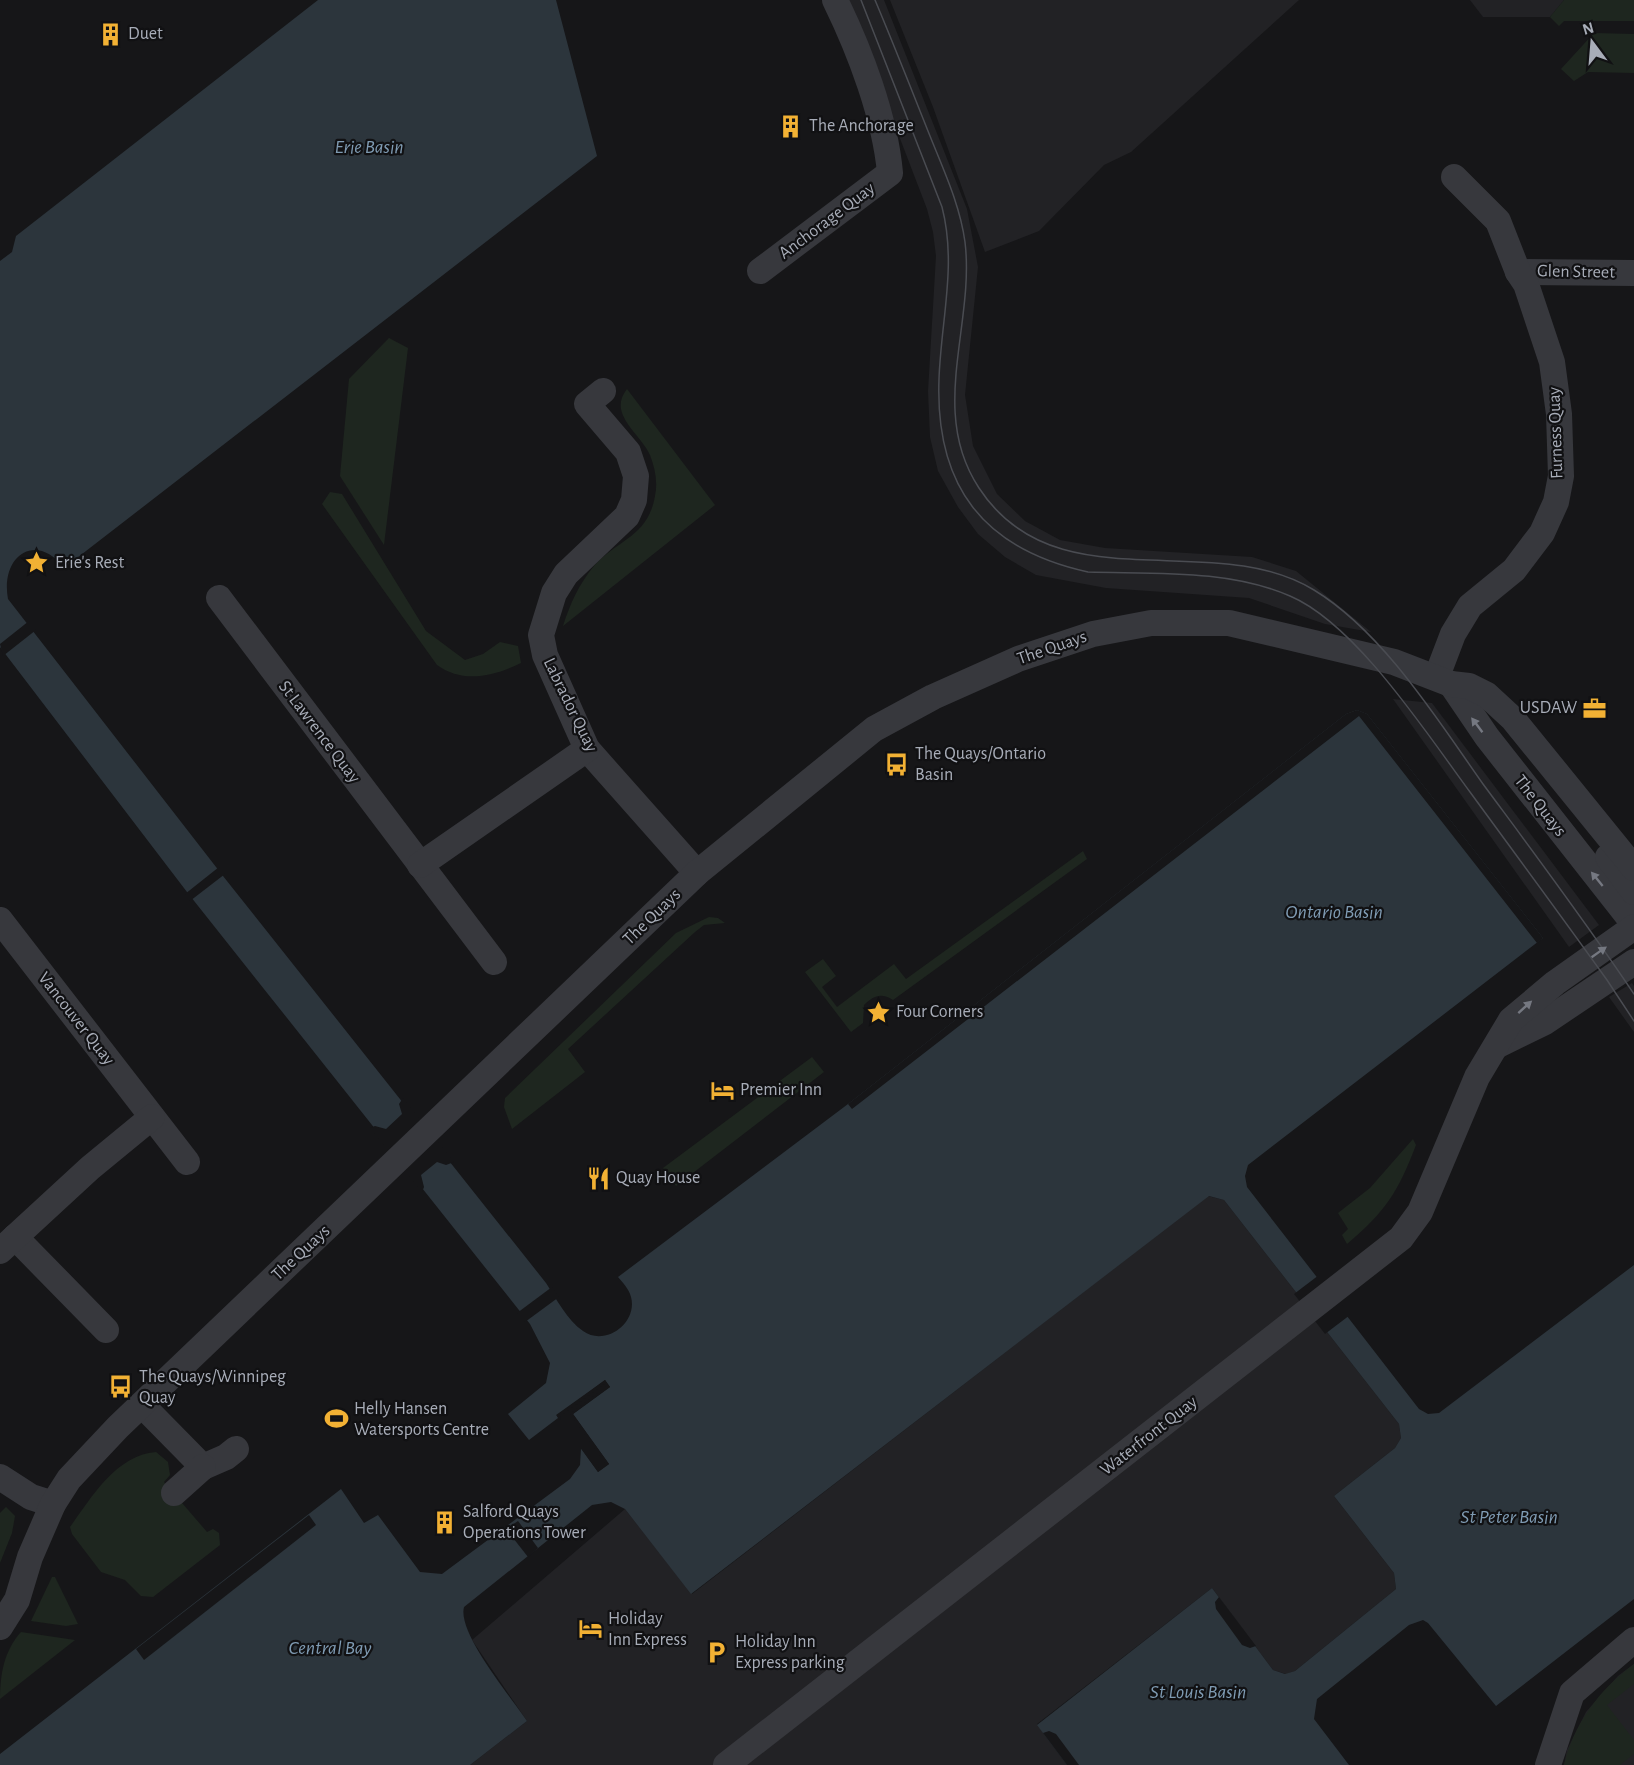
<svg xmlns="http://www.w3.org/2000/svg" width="1634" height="1765" font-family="'Alegreya Sans',sans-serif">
<rect width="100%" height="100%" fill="#161618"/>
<g fill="#222225">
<path d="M847,0H884L967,209L978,267L965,395L973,446L997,494L1025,521L1060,540L1105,548L1252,557L1296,571L1371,632L1325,624L1249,598L1106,588L1036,575L1005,557L978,534L958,507L938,471L930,437L928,391L936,256L933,232L927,209Z"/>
<path d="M890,0H1299L1131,152L1104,165L1039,231L985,252L933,107Z"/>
<path d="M1470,0H1564L1550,17H1483Z"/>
<path d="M1393,699L1432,703L1599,925L1569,947Z"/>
<path d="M1632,983L1634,986V1032L1609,997Z"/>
<path d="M1208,1196L1224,1200L1399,1424L1401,1438L1395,1448L1334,1496L1394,1573L1396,1589L1295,1671L1286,1674L1273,1670L1212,1588L1037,1724L1067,1765H470L527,1721L472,1640L625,1509L692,1594Z"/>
<path d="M1634,1664V1765H1564L1567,1750L1586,1712L1618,1676Z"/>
</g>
<g fill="#1e261f">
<path d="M1564,0H1634V21H1564L1559,26L1550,17Z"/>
<path d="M1594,33L1634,34V73L1588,72L1574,81L1561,69Z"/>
<path d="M389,338L408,348L384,545L340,476L349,379Z"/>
<path d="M627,389L715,505L563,626C570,604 579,584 594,566C618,539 648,537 655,496C658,482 655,468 650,455C640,433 607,414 627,389Z"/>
<path d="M330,492L342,494L426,631L465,660L483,654L500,642L518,646L521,663C494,676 463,684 437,665L322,504Z"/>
<path d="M1083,851L1087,859L893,1000C881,992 873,996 864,1005L863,1023L851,1032L805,972L823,959L836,976L822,987L837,1007L894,964L906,979Z"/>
<path d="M709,917L718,918L725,923L704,925L695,932L568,1049L585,1072L512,1129L504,1107L505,1098L676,933Z"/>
<path d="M812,1057L824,1072L676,1186L663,1168Z"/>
<path d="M1413,1139L1416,1145C1398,1192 1386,1211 1347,1244L1342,1235L1348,1229L1338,1213L1370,1188Z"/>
<path d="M156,1452L168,1462L170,1475L164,1482L207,1532L213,1529L219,1533L220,1545L153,1597L141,1596L125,1580L101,1572L72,1534L70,1527C91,1498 116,1455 156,1452Z"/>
<path d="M6,1507L15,1516L12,1533L0,1563V1513Z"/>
<path d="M52,1577H55L78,1624L66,1626L31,1621Z"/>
<path d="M21,1632L75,1640L0,1699C0,1674 4,1651 21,1632Z"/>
<path d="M1634,1664V1684L1607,1705L1634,1740V1754L1620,1765H1564C1574,1723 1600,1689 1634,1664Z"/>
</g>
<path fill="#2c353c" d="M318,0H556L597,156L64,568C36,531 0,556 8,599L223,876L546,1283C556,1298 567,1320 583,1331C605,1347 638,1323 631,1297C629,1289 623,1283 618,1277L848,1104L1346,714L1357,710L1367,714L1543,938L1248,1165L1245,1176L1247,1187L1419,1409L1428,1414L1439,1413L1634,1265V1599L1496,1706L1428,1623L1423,1620L1409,1625L1317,1699L1314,1719L1349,1765H1067L1037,1725L1212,1588L1273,1670L1285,1674L1295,1671L1396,1589L1394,1573L1334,1496L1395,1448L1401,1438L1399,1424L1224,1200L1209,1196L691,1594L625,1509L611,1502L592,1505L464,1607C457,1633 511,1697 527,1721L470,1765H0V1754L341,1489L364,1523L378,1515L420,1572L442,1574L570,1479L580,1465L581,1448L598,1472L609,1464L573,1414L610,1387L605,1380L557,1416L558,1418L529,1440L508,1414L546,1383L550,1363L530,1324L187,892L0,647V261L12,252L16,236Z"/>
<g fill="#161618">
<path d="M29,621L36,630L3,656L0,644Z"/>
<path d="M1357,710L1367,714L1543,938L1537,943L1359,716L852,1109L848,1104L1346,714Z"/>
<path d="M219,867L225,874L190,901L185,894Z"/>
<path d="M403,1098L454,1162L446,1165L437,1162L421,1175L424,1187L422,1192L370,1128L375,1126L386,1129L402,1114L399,1104Z"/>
<path d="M1319,1275L1350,1315L1325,1334L1294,1294Z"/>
<path d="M552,1287L559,1297L525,1322L517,1313Z"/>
<path d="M605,1380L610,1387L573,1414L609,1464L598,1472L579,1446H583L599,1468L605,1463L570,1414L606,1387L604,1384L561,1416L560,1420L556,1415Z"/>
<path d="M309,1515L316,1525L144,1660L136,1649Z"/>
<path d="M518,1521L538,1548L528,1557L506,1529Z"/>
<path d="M1219,1597L1256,1646L1250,1648L1242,1645L1216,1609L1215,1602Z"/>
<path d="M1049,1731L1056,1734L1079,1765H1067L1043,1733Z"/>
</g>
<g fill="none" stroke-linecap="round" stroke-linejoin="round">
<g stroke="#37383d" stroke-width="26">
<path d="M760,271L890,173C885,117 860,51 835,0"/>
<path d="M1518,272L1634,273"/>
<path d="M603,391L587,404L628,452L636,476L634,500L627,516L566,574L554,593L541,635L545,655L587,749L697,873"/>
<path d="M219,598L494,962"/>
<path d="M1437,676L1453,634L1470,606L1514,570L1542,533L1556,502L1561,476L1559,414L1552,362L1526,284L1518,272L1498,221L1454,177"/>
<path d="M1451,684L1487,737L1634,924"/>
<path d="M1608,857L1634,892"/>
<path d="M420,865L587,749"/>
<path d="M0,920L187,1162"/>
<path d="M1498,1045L1545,1022L1634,962"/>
<path d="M15,1237L106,1330"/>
<path d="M0,1251L90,1168L152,1117"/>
<path d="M142,1405L203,1467L226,1457L236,1449"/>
<path d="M0,1477L31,1497L53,1504"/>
<path d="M174,1493L203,1467"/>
<path d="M0,1627L17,1600L30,1557L53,1504L69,1479L118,1427L697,873L874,729L933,697L1018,659L1093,634L1151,623H1229L1394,662L1451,684L1469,686L1487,695L1513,719L1634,868"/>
<path d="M726,1765L1401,1238L1420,1212L1477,1077L1511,1020L1555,983L1634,927"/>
<path d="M1548,1765L1572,1693L1634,1640"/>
</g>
<g stroke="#4a4c52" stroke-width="1.5">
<path d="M861,0L942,207C957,265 941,320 939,379C935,486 983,549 1088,572C1154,574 1228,569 1290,596C1356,624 1427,734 1470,792C1516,855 1562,917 1607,980L1634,1021"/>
<path d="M875,0C894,45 912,91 930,136C944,171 960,205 965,242C975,325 928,411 979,488C1056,606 1211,527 1314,590C1383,632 1437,719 1483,784C1534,853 1586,922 1634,994"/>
</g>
</g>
<defs><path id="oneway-solid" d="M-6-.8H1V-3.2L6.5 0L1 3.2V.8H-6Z" transform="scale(1.5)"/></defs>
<g fill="#757881">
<use href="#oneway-solid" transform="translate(1477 725) rotate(-127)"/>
<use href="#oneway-solid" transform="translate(1597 879) rotate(-129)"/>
<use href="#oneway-solid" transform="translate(1599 952) rotate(-35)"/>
<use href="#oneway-solid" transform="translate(1525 1007) rotate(-42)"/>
</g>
<defs>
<symbol id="building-bare" viewBox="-9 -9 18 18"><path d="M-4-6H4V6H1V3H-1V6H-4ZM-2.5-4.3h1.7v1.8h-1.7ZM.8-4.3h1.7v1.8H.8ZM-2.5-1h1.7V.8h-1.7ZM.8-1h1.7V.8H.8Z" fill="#f2b134" stroke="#111113" stroke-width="2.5" paint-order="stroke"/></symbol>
<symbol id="sight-bare" viewBox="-9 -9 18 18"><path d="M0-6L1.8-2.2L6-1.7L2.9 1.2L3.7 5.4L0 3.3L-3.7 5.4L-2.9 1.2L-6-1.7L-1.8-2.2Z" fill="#f2b134" stroke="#111113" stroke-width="2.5" paint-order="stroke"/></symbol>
<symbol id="office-bare" viewBox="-9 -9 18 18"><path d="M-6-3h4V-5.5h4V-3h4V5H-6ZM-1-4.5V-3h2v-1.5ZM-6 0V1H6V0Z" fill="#f2b134" stroke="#111113" stroke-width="2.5" paint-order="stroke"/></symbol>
<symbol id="bus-bare" viewBox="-9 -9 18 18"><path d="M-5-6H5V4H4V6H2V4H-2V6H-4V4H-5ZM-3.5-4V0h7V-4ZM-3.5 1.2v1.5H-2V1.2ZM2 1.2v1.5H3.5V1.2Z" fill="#f2b134" stroke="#111113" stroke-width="2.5" paint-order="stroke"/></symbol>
<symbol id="hotel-bare" viewBox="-9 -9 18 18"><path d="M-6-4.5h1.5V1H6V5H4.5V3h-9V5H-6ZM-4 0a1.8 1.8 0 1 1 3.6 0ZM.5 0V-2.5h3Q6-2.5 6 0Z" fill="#f2b134" stroke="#111113" stroke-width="2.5" paint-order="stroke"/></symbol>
<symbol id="restaurant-bare" viewBox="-9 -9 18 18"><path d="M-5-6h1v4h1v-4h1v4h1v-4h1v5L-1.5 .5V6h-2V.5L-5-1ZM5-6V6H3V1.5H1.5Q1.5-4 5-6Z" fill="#f2b134" stroke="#111113" stroke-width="2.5" paint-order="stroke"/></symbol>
<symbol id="stadium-bare" viewBox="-9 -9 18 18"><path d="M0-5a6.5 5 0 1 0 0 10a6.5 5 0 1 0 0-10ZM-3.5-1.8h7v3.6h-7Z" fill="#f2b134" stroke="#111113" stroke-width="2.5" paint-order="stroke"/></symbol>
<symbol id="parking-bare" viewBox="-9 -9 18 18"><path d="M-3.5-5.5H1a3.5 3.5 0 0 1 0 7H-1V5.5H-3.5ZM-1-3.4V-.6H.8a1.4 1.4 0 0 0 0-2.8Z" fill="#f2b134" stroke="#111113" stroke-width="2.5" paint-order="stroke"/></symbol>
</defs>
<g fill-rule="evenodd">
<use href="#building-bare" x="94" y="18" width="33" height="33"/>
<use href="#building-bare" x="774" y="110" width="33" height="33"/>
<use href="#sight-bare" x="20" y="546" width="33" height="33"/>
<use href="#office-bare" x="1578" y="692" width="33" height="33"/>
<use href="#bus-bare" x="880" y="748" width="33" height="33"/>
<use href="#sight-bare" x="862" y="996" width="33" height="33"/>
<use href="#hotel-bare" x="706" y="1074" width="33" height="33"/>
<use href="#restaurant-bare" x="582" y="1162" width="33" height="33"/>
<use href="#bus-bare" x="104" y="1370" width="33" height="33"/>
<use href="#stadium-bare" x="320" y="1402" width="33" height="33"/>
<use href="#building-bare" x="428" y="1506" width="33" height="33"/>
<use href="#hotel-bare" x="574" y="1612" width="33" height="33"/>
<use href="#parking-bare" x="700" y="1636" width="33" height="33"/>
</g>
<g text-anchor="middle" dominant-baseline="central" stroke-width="4.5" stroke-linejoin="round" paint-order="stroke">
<g font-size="18" fill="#a8adb8" stroke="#111113" text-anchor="start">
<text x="128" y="34">Duet</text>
<text x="809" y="126">The Anchorage</text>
<text x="55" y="563">Erie's Rest</text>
<text x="1577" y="708" text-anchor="end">USDAW</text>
<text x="915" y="754">The Quays/Ontario<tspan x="915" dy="21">Basin</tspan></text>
<text x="896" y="1012">Four Corners</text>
<text x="740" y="1090">Premier Inn</text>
<text x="616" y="1178">Quay House</text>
<text x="139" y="1377">The Quays/Winnipeg<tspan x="139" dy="21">Quay</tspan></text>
<text x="354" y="1409">Helly Hansen<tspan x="354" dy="21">Watersports Centre</tspan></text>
<text x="463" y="1512">Salford Quays<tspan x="463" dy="21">Operations Tower</tspan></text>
<text x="608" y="1619">Holiday<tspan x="608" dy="21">Inn Express</tspan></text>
<text x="735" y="1642">Holiday Inn<tspan x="735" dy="21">Express parking</tspan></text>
</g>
<g font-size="18" fill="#a8adb8" stroke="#111113">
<text transform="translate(827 221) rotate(-37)">Anchorage Quay</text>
<text transform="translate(1576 272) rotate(1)">Glen Street</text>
<text transform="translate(1556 433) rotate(-92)">Furness Quay</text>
<text transform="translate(1052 648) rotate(-19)">The Quays</text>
<text transform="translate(570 705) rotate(64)">Labrador Quay</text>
<text transform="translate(319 732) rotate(53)">St Lawrence Quay</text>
<text transform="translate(1540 806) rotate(52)">The Quays</text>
<text transform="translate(652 917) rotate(-44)">The Quays</text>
<text transform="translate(76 1019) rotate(52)">Vancouver Quay</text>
<text transform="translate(301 1253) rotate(-43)">The Quays</text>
<text transform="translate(1149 1436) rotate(-38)">Waterfront Quay</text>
</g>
<g font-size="20" font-style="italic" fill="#7f9bb3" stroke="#111113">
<text x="369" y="147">Erie Basin</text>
<text x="1334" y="912">Ontario Basin</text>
<text x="1509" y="1517">St Peter Basin</text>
<text x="330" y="1648">Central Bay</text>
<text x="1198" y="1692">St Louis Basin</text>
</g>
</g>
<g transform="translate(1592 42) rotate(344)" stroke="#111113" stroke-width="4.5" paint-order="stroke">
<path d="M0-4.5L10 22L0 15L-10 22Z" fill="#a8adb8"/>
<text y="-9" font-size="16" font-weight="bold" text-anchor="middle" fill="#a8adb8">N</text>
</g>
</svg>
